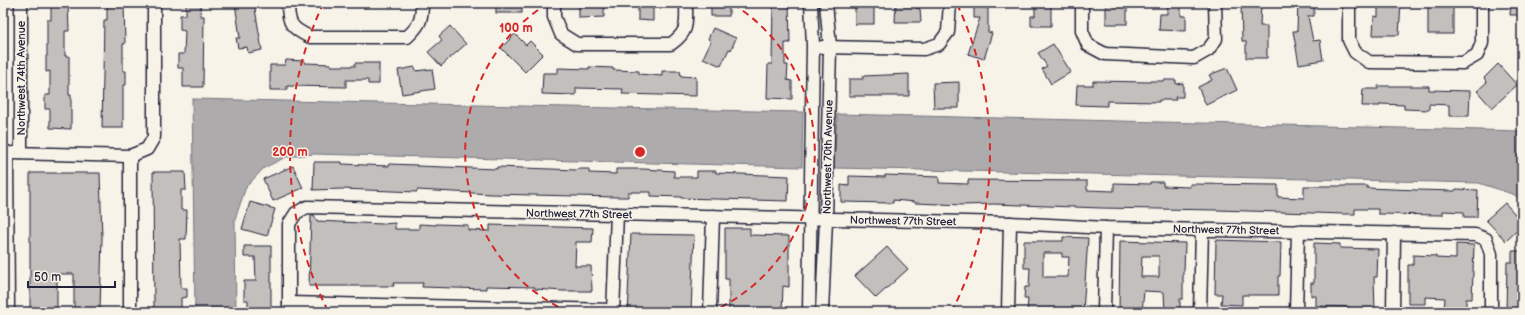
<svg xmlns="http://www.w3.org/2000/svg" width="1525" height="315" font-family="'Balsamiq Sans',sans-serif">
<rect width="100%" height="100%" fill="#f7f3e8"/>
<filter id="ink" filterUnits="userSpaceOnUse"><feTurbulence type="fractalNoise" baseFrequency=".025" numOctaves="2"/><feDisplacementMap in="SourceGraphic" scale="8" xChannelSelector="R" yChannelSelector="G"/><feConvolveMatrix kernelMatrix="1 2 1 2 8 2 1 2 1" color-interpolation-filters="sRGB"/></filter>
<g filter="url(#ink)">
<g fill="#aeabad" stroke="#76747f">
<path d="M192,99L803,112L802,167L314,154L286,157L264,168L246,187L235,219L236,312H195Z"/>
<path d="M837,114L1522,131V203L1515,195L1479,183L834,168Z"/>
</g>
<g fill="#c2bfbd" stroke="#22223b" fill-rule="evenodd">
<path d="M51,3H68L69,31H65V56H69V95H71V129L50,128V109H45V95H50V71L46,72V56H47V20H51Z"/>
<path d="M107,3H124L125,44H123V71H126V85H123V128H102L104,20H107Z"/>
<path d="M186,3H201L200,16H204L203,87H183V68H178V54H184L185,31L180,30V15H186Z"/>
<path d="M235,3H254L262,50L248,53L247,47L238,48L236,38H240Z"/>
<rect x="496" y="3" width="26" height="10"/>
<path d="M579,3H604V17L579,18Z"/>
<path d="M638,3H653V21L638,20Z"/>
<rect x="711" y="3" width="18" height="13"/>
<path d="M773,3H789L790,43H785V65H788L787,80L792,81V99L767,98L768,64H772Z"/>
<rect x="855" y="3" width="19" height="21"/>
<path d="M896,3H916V8L920,9L921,22H895Z"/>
<path d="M974,3H988V32L992,33L984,59L968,54L980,18H974Z"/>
<path d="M1035,3H1051V26H1031V16H1035Z"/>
<rect x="1106" y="3" width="21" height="21"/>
<path d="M1167,3H1181V16H1186V31L1159,30L1160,14H1167Z"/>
<path d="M1241,3H1261L1260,26H1267V58H1246V42L1242,41Z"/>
<path d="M1298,3H1314V16H1308L1313,41L1320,40L1323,60L1299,64L1293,31H1297Z"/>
<path d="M1378,3H1401L1399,35H1373L1374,16L1378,17Z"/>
<rect x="1428" y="3" width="25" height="31"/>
<path d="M1511,3H1522V15H1510Z"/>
<path d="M450,26L466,44L441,66L428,52L442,40L439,36Z"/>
<path d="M713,28L736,38L731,50L729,49L721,66L703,58L711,41L708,39Z"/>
<path d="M515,34L526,45L530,41L543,54L525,72L501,48Z"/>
<path d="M1053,44L1071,72L1051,84L1042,69L1047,66L1038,53Z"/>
<path d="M286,60L305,61V63L331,64V66H355V63H379V84H368V80H346V87L287,86V90H270V65H285Z"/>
<path d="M1498,64L1517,85L1492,108L1477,91L1487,82L1484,78Z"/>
<path d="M415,67L416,71L432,69L435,89L402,94L398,70Z"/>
<path d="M589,67L613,68V70L639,71V74L662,76V71H680L681,76L696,77V96L622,94L623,89L576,88V95L542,94L543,73H558V68L589,69Z"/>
<path d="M1227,68L1237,90L1206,105L1198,87L1212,80L1209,75Z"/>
<path d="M909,74V96H849V79H863V76Z"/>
<path d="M1163,80H1176V84L1183,83V97H1175L1176,100H1159V102L1107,101V106L1076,105L1077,85H1093V81L1150,82V81H1163Z"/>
<path d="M959,82V108H934L933,83Z"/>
<path d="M1378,86H1429V90L1470,91L1469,116H1449V105L1429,104V110L1404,109V105L1380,104V106H1362L1363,89H1378Z"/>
<path d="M314,162H342V164L389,166V164L417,165V166L497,169V167L577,170V169H589V173L616,174V169H643L674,171V177H697V171H716V173L789,176L788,201L681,198V197L651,196V192H628V197H616L491,194L417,190V192L342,189L313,190Z"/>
<path d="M293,166L303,188L273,201L263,179Z"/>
<path d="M153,172H185L186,190H181V210H187L186,239H180L181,288H187V297L181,298V311H154Z"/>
<path d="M30,173H100L102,238L100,310H74V274H57V309H30Z"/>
<path d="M885,175L939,177V183L968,184V180L1087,181V190L1114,191V183L1150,184V182H1163V186L1190,187V184L1278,185V197L1304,198V186H1367V188L1417,190L1455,191L1456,189L1478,190L1477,217H1464V212L1443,211V215L1378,214V209H1355V214H1344L1217,210L1101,208L994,204L963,205L915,203V202L893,200V203L841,202V185L849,186V176L885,177Z"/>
<path d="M250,202L275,209L267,236L242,229Z"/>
<path d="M1505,203L1522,222V226L1506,241L1486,220Z"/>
<path d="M311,215H314L317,221L382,224L395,223V229H419V224L436,225V224L468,225V230L490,231V225L593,228L592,242H576L575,266H591L592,291H563L535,289V287L486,286V289L422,287L423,283H393L394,286H309Z"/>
<path d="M725,228H750V235L789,236V287L783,286L782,312H729V279H725Z"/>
<path d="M631,234L694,235L691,312H628L629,296H628Z"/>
<path d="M1063,237L1088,238L1083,312H1027L1028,299H1024L1025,287H1029L1030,268H1024V241H1063ZM1043,253H1062V257H1069L1068,277H1043Z"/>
<path d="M1216,240L1281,242L1280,276H1278V295H1242V305L1221,304L1222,294H1215Z"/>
<path d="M1120,241L1185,243L1184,271H1183V299H1180V312H1165L1164,292L1144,291L1142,312H1119ZM1142,256H1159V277H1141Z"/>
<path d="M1314,243L1340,244V248L1378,249L1377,277H1374L1375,312H1350V307L1316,306V296H1311V283H1314Z"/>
<path d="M1456,244L1474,245L1472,299H1466V310L1444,309L1445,298L1425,297V304H1408V265H1413V255L1436,256V258L1456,259Z"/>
<path d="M244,246H271V312H248V300H244V281H256L255,257H244Z"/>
<path d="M887,247L908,269L876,298L855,276Z"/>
<path d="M1512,251H1522V312H1506L1507,262H1512Z"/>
</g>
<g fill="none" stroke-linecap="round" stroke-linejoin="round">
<defs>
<g id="minor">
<path d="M21,3V153"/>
<path d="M288,3C288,24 291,28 310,37H407C420,25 422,20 422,3"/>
<path d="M554,3V17L561,34L577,44H671C689,31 686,24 686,3"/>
<path d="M1082,3V31L1088,45L1105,54L1194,58L1208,50L1216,39L1215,3"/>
<path d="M1349,3V40L1355,52L1369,62L1463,63L1477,55L1482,43V3"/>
<path d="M822,47L924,49L939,44L948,32L950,3"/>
<path d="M7,152L8,312"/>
<path d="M13,153L130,156"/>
<path d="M289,303L613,310"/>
<path d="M130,312V156L147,149L154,137V3"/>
<path d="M289,312V224L296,213L307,207L1010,223L1106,228L1475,235L1486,239L1491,254V312"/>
<path d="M613,312L617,214"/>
<path d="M710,312L713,216"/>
<path d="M809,312L813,46L811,3"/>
<path d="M822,312L826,220L830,47L826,3"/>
<path d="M1008,312L1010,223"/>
<path d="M1104,312L1106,228"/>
<path d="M1200,312L1202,230"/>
<path d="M1296,312L1298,231"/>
<path d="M1393,312L1394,233"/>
</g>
</defs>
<use href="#minor" stroke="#22223b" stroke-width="15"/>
<use href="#minor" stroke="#f7f3e8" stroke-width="12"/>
</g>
</g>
<g fill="none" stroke="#d62828" stroke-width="2" stroke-dasharray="7 5">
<path d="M569 312A175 175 0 0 1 547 4M733 4A175 175 0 0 1 711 312"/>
<path d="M328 311A350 350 0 0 1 323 4M957 4A350 350 0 0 1 952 311"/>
</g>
<g text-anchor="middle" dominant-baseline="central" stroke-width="3" stroke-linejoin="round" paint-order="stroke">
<g font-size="11" fill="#22223b" stroke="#f7f3e8">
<text transform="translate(21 78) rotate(-90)">Northwest 74th Avenue</text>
<text transform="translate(828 157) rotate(-89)">Northwest 70th Avenue</text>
<text transform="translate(579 214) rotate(1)">Northwest 77th Street</text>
<text transform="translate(903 221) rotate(1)">Northwest 77th Street</text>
<text transform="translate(1226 230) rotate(1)">Northwest 77th Street</text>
</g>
</g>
<circle cx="640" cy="152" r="6" fill="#d62828" stroke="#f7f3e8" stroke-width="2"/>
<g font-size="12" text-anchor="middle" font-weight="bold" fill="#d62828" stroke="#f7f3e8" stroke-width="3" stroke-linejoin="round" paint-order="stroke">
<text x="516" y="32">100 m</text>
<text x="290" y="156">200 m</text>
</g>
<rect width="1525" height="315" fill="none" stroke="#f7f3e8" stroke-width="16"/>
<rect x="8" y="8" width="1509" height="299" fill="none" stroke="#22223b" stroke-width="1.5" filter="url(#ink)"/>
<path d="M28 281v6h87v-6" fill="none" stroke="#22223b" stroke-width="2"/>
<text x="34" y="281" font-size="12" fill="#22223b" stroke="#f7f3e8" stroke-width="3" paint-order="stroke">50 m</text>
</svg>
